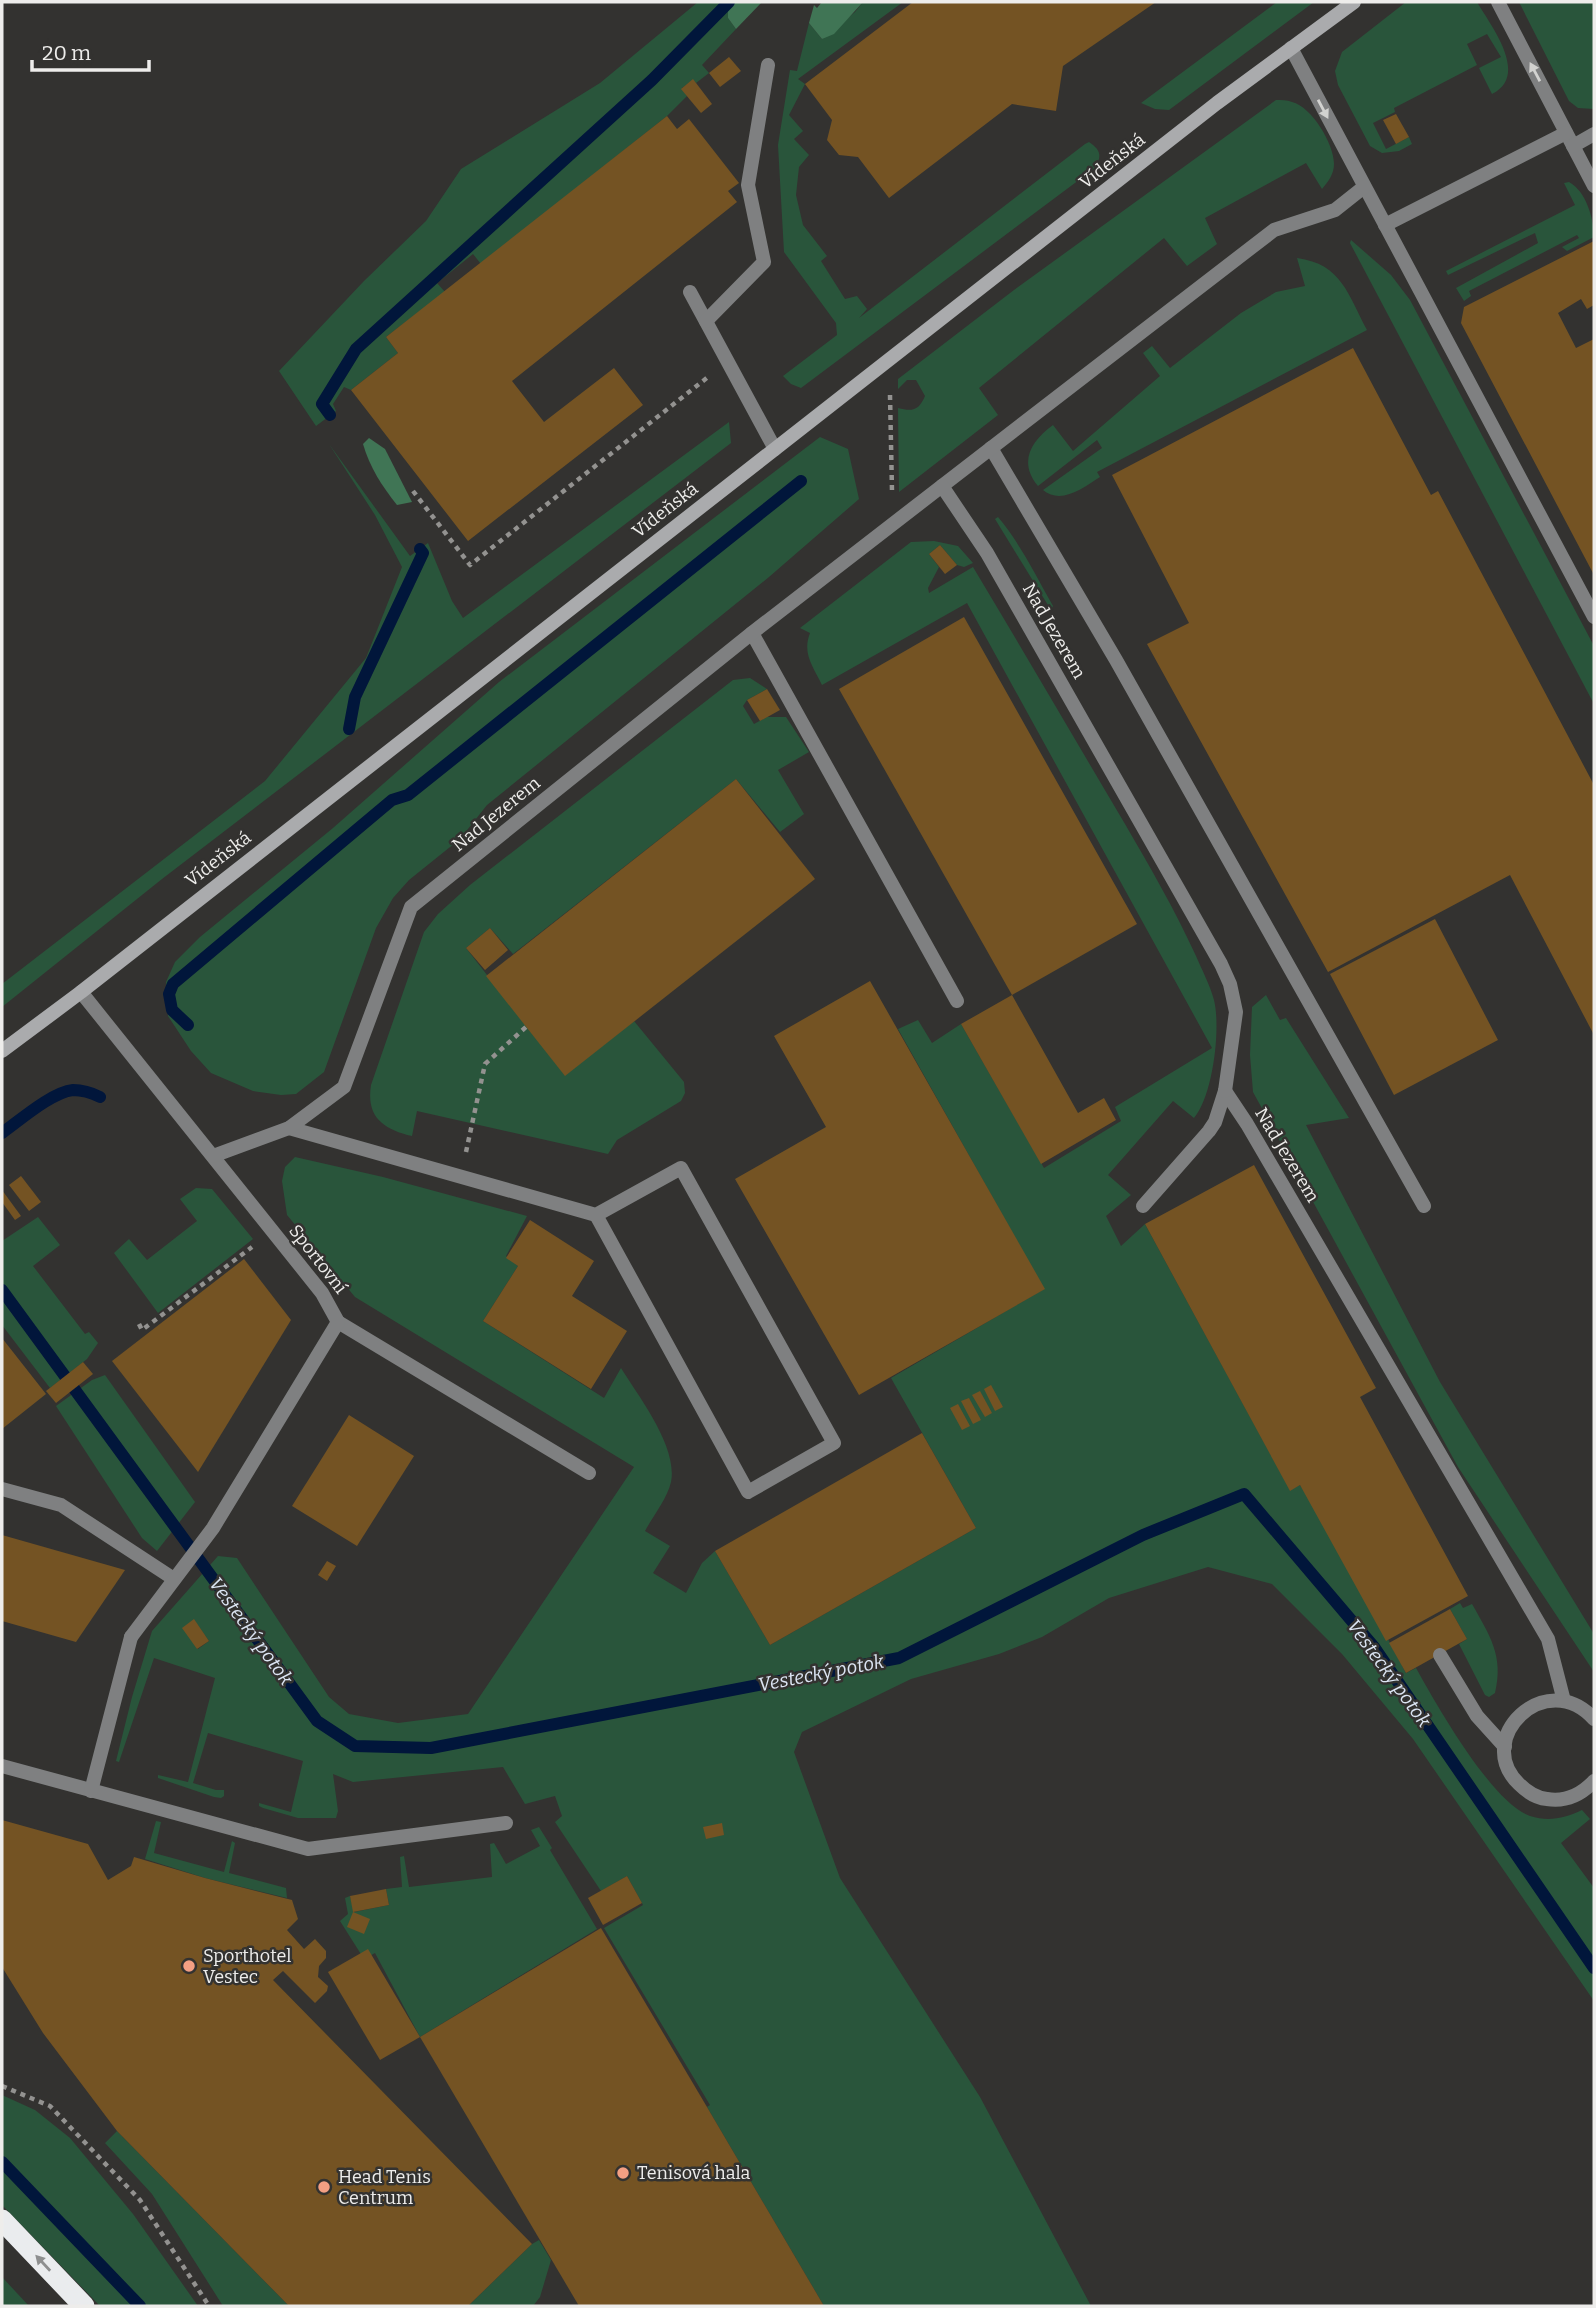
<svg xmlns="http://www.w3.org/2000/svg" width="1596" height="2308" font-family="Bitter,serif">
<rect width="100%" height="100%" fill="#333230"/>
<g fill="#29553b" fill-rule="evenodd">
<path d="M698,2H728V18L736,29L702,65L709,73L696,83L693,80L682,88L687,96L667,116L481,264L473,254L437,283L445,292L386,337L398,353L351,390L344,387L333,404L336,411L316,426L279,371L364,281L426,221L461,169L600,83Z"/>
<path d="M863,2H903L798,79L805,84L789,115L803,131L794,139L809,155L799,167L796,195L803,225L827,256L821,261L845,299L857,296L867,309L859,318L1085,144L1089,142C1101,150 1102,156 1095,168L801,388L791,384L783,376L837,335L836,323L784,252L778,145L790,70L797,71L809,23L822,39L855,12Z"/>
<path d="M1277,2H1314L1169,110L1155,109L1141,103Z"/>
<path d="M1406,2H1477C1491,26 1530,75 1492,94L1479,68L1501,57L1487,34L1467,44L1477,65L1394,108L1395,112L1373,123L1386,149L1409,137L1412,144L1399,151L1382,153L1370,146L1338,85L1335,71L1342,52Z"/>
<path d="M1519,2H1594V109L1578,108L1569,101Z"/>
<path d="M1276,100C1281,100 1287,100 1292,102C1312,107 1334,144 1334,164C1334,174 1328,182 1322,189L1306,163L1205,218L1217,244L1187,266L1164,238L979,388L998,415L899,492L898,408C913,412 919,410 925,396L916,380H907L898,389V379L1014,290Z"/>
<path d="M1569,182C1586,191 1594,219 1594,237L1567,251L1562,247L1579,238L1577,235L1469,291L1471,296L1464,301L1456,288L1538,243L1535,233L1448,275L1446,271L1575,205L1564,183Z"/>
<path d="M1351,240L1391,275L1410,300L1594,646V704L1350,243Z"/>
<path d="M1297,258C1342,264 1348,295 1367,330L1097,472L1100,477C1083,488 1061,505 1043,490L1102,448L1097,440L1038,486C1018,462 1031,441 1053,425L1073,451L1160,376L1143,353L1152,346L1170,368L1241,313L1276,292L1305,286Z"/>
<path d="M729,422L731,443L162,879L2,1007V984L265,781L366,658L402,567L375,515L329,444L410,556L428,543L452,601L463,618Z"/>
<path d="M820,437L848,449L859,499L769,577L487,805L460,839L409,880L393,898L376,928L324,1072L296,1094L281,1095L253,1091L211,1073L191,1051L168,1016L166,982L175,962L200,937L333,828L499,682Z"/>
<path d="M998,517C1020,543 1036,576 1053,606L1051,610L995,519Z"/>
<path d="M934,541L958,546L973,563L964,567L957,565L940,545L929,554L939,567L928,588L929,593L973,567C1024,652 1074,738 1125,824C1150,867 1175,910 1196,956C1202,970 1210,985 1214,1000C1221,1028 1213,1096 1194,1118L1173,1101L1108,1175L1131,1195L1106,1216L1121,1246L1145,1224L1290,1490L1300,1485L1327,1525L1406,1673L1416,1668C1436,1704 1492,1803 1530,1816C1549,1822 1565,1818 1582,1810L1590,1819L1561,1843L1594,1888V2001L1413,1739L1342,1654L1272,1584L1208,1567L1109,1598L1042,1637L999,1654L911,1679L802,1732L794,1752L840,1878L980,2097L1091,2306H824L707,2107L710,2105L604,1928L643,1905L627,1876L601,1891L555,1822L562,1816L555,1796L525,1804L503,1767L353,1782L333,1774L338,1811L336,1818H298L263,1808L259,1806V1803L291,1812L303,1761L208,1733L193,1783L216,1790H224V1796L221,1798L214,1797L158,1778V1775L188,1782L215,1678L154,1658L119,1762L116,1761L132,1697L152,1631L218,1556L237,1558L329,1697L349,1714L398,1723L468,1714L634,1467L355,1297L287,1215L282,1181L285,1167L295,1157L383,1177L527,1216L506,1256L518,1266L483,1321L604,1398L621,1368C639,1397 678,1447 671,1482C667,1499 653,1516 645,1531L670,1546L653,1573L686,1593L702,1563L715,1551L770,1645L976,1528L891,1378L1044,1289L898,1029L918,1020L932,1043L961,1024L1044,1168L1121,1121L1115,1107L1212,1048L967,603L822,685C813,666 802,654 810,633L800,628L911,542ZM194,1620L209,1641L198,1649H197Z"/>
<path d="M750,678L767,689L747,700L743,706L754,724L767,717H786L809,752L778,770L804,814L780,832L736,779L513,954L490,928L466,948L565,1075L634,1021L684,1082L685,1093L681,1101L617,1140L608,1154L417,1111L412,1136C383,1129 366,1117 371,1085L424,932L438,914L470,885L733,680Z"/>
<path d="M1266,995L1280,1020L1286,1018L1349,1118L1306,1125L1440,1382L1594,1634V1672L1458,1467L1253,1092L1250,1055L1252,1007Z"/>
<path d="M196,1188L212,1189L253,1239L158,1313L114,1253L129,1239L147,1260L197,1221L180,1199Z"/>
<path d="M38,1217L60,1245L33,1266L85,1334L89,1332L98,1343L87,1359L50,1388L2,1325V1241Z"/>
<path d="M105,1375L195,1502L157,1551L142,1538L56,1406L92,1380Z"/>
<path d="M1460,1603L1463,1608L1472,1604C1490,1636 1504,1656 1495,1693L1489,1697L1485,1695L1459,1644L1467,1639L1450,1609Z"/>
<path d="M156,1821L161,1822L154,1853L224,1872L232,1841L235,1843L229,1873L286,1888L287,1898L205,1878L145,1859Z"/>
<path d="M539,1827L552,1848L550,1850L597,1929L420,2037L375,1953L364,1959L340,1921L348,1914L345,1898L350,1896L354,1912L389,1905L386,1889L402,1887L400,1857L404,1856L409,1887L492,1877L490,1844L494,1843L506,1864L540,1846L531,1830Z"/>
<path d="M2,2095L35,2110L70,2138L133,2214L198,2306H100L2,2205Z"/>
<path d="M117,2131L289,2306H223L152,2194L105,2143Z"/>
<path d="M539,2240L551,2260L540,2297L533,2306H468L532,2244Z"/>
<path d="M2,2277L29,2306H2Z"/>
</g>
<g fill="#407555">
<path d="M728,2H762L736,29L728,18Z"/>
<path d="M822,2H863L834,34L822,39L809,23L814,5L817,8Z"/>
<path d="M369,438L385,449L412,502L397,505C382,486 370,468 363,444Z"/>
</g>
<g fill="none" stroke-linecap="round" stroke-linejoin="round">
<g stroke="#01163b" stroke-width="12">
<path d="M330,415L322,404L356,349L652,80L729,2"/>
<path d="M349,729L355,697L423,553L420,549"/>
<path d="M188,1025L172,1010L169,994L173,984L392,800L408,795L801,481"/>
<path d="M2,1133C19,1121 52,1092 73,1090C83,1090 92,1093 100,1097"/>
<path d="M2,1290L317,1721L355,1746L431,1748L899,1658L1143,1535L1244,1494L1374,1647L1594,1968"/>
<path d="M2,2162L140,2306"/>
</g>
</g>
<g fill="#745323">
<path d="M913,2H1156L1063,66L1056,111L1012,104L889,198L858,157L839,155L827,140L832,120L805,84Z"/>
<path d="M729,57L741,71L720,87L709,73Z"/>
<path d="M693,79L712,104L701,113L681,89Z"/>
<path d="M1396,114L1409,137L1396,144L1383,120Z"/>
<path d="M667,116L677,129L689,119L739,183L728,191L737,202L512,381L544,422L614,368L643,405L468,541L351,390L398,353L386,337Z"/>
<path d="M1594,241V305L1587,309L1581,299L1558,313L1576,348L1594,339V575L1461,323L1464,307Z"/>
<path d="M1353,348L1431,495L1438,491L1594,785V1035L1510,875L1328,972L1147,644L1189,623L1112,475Z"/>
<path d="M940,545L957,565L945,574L929,554Z"/>
<path d="M964,617L1137,924L1012,995L839,689Z"/>
<path d="M767,689L780,710L760,721L747,700Z"/>
<path d="M736,779L815,879L565,1076L486,976Z"/>
<path d="M1435,919L1498,1040L1394,1095L1330,974Z"/>
<path d="M490,928L508,950L485,970L466,948Z"/>
<path d="M870,981L1045,1289L859,1395L735,1179L826,1127L774,1036Z"/>
<path d="M1012,995L1078,1113L1104,1098L1116,1120L1041,1164L961,1024Z"/>
<path d="M1254,1165L1376,1388L1360,1397L1468,1596L1386,1641L1300,1485L1290,1491L1145,1224Z"/>
<path d="M21,1176L41,1202L29,1211L9,1185Z"/>
<path d="M2,1190L21,1216L15,1220L2,1202Z"/>
<path d="M530,1220L594,1261L572,1296L627,1331L591,1389L483,1321L518,1266L506,1258Z"/>
<path d="M244,1259L291,1320L198,1472L112,1361Z"/>
<path d="M2,1338L46,1394L2,1429Z"/>
<path d="M83,1362L93,1374L56,1403L46,1391Z"/>
<path d="M991,1385L1003,1407L995,1411L984,1389Z"/>
<path d="M980,1391L992,1413L985,1417L972,1395Z"/>
<path d="M969,1398L981,1420L973,1424L961,1401Z"/>
<path d="M958,1404L970,1426L962,1430L950,1408Z"/>
<path d="M349,1415L414,1456L357,1546L292,1506Z"/>
<path d="M922,1433L976,1528L770,1645L715,1551Z"/>
<path d="M2,1535L125,1570L76,1642L2,1621Z"/>
<path d="M327,1561L336,1566L327,1581L318,1575Z"/>
<path d="M1450,1609L1467,1639L1406,1673L1389,1643Z"/>
<path d="M194,1619L209,1641L197,1649L182,1628Z"/>
<path d="M2,1820L88,1844L108,1880L131,1866L134,1857L205,1878L292,1900L298,1919L287,1930L304,1949L315,1939L326,1951V1958L319,1966L318,1977L328,1986L327,1991L315,2003L283,1971L273,1980L532,2244L468,2306H289L117,2131L43,2033L2,1967Z"/>
<path d="M722,1823L724,1835L706,1839L703,1827Z"/>
<path d="M627,1876L642,1903L603,1925L588,1898Z"/>
<path d="M386,1889L389,1905L353,1912L350,1896Z"/>
<path d="M353,1912L370,1919L364,1934L347,1927Z"/>
<path d="M601,1928L707,2107L824,2306H579L420,2037Z"/>
<path d="M368,1949L420,2037L380,2060L328,1972Z"/>
</g>
<g fill="none" stroke-linecap="round" stroke-linejoin="round">
<g stroke="#939290" stroke-width="4.5" stroke-dasharray="5 5" stroke-linecap="butt">
<path d="M890,395L892,491"/>
<path d="M413,491L470,565L708,377"/>
<path d="M466,1152L485,1064L526,1027"/>
<path d="M139,1324L142,1330L252,1247"/>
<path d="M2,2086L50,2106L140,2200L209,2306"/>
</g>
<g stroke="#7f8081" stroke-width="14">
<path d="M1498,2L1594,186"/>
<path d="M1291,48L1594,617"/>
<path d="M1573,146L1594,134"/>
<path d="M1385,225L1566,133"/>
<path d="M690,292L775,449"/>
<path d="M706,321L764,262L748,185L768,65"/>
<path d="M991,448L1116,660L1424,1206"/>
<path d="M942,486L1274,230L1335,210L1364,187"/>
<path d="M752,633L957,1001"/>
<path d="M1225,1091L1247,1124L1548,1639L1564,1701"/>
<path d="M289,1128L596,1215L748,1492L834,1443L681,1168L596,1215"/>
<path d="M1143,1206L1209,1131L1215,1122L1225,1091"/>
<path d="M338,1322L589,1473"/>
<path d="M2,1489L61,1505L174,1579"/>
<path d="M1440,1655L1477,1716L1505,1747"/>
<path d="M1594,1719C1546,1666 1472,1739 1519,1784C1527,1792 1536,1798 1547,1799C1566,1802 1581,1795 1594,1781"/>
<path d="M2,1766L308,1849L506,1823"/>
<path d="M91,1791L131,1637"/>
</g>
<g stroke="#7f8081" stroke-width="14">
<path d="M81,992L322,1293L338,1322L213,1528L131,1637"/>
<path d="M213,1156L289,1128L344,1087L411,907L752,633L942,486L987,553L1221,964L1230,984L1236,1012L1225,1091"/>
</g>
<path stroke="#aaabad" stroke-width="14" d="M2,1051L81,992L1217,103L1354,2"/>
<path stroke="#eaecee" stroke-width="21" d="M2,2220L84,2306"/>
</g>
<defs><path id="oneway-solid" d="M-6-.8H1V-3.2L6.5 0L1 3.2V.8H-6Z" transform="scale(1.75)"/></defs>
<g fill="#d2d2d0">
<use href="#oneway-solid" transform="translate(1535 72) rotate(-118)"/>
<use href="#oneway-solid" transform="translate(1323 109) rotate(62)"/>
</g>
<use fill="#8e8f8f" href="#oneway-solid" transform="translate(43 2263) rotate(-133)"/>
<g fill="#f39f83" stroke="#333230" stroke-width="2.5">
<circle cx="189" cy="1966" r="7"/>
<circle cx="623" cy="2173" r="7"/>
<circle cx="324" cy="2187" r="7"/>
</g>
<g text-anchor="middle" dominant-baseline="central" stroke-width="5" stroke-linejoin="round" paint-order="stroke">
<g font-size="18" fill="#eeedeb" stroke="#333230">
<text transform="translate(1112 161) rotate(-38)">Vídeňská</text>
<text transform="translate(665 510) rotate(-38)">Vídeňská</text>
<text transform="translate(1054 631) rotate(60)">Nad Jezerem</text>
<text transform="translate(496 814) rotate(-39)">Nad Jezerem</text>
<text transform="translate(218 859) rotate(-38)">Vídeňská</text>
<text transform="translate(1287 1155) rotate(59)">Nad Jezerem</text>
<text transform="translate(318 1259) rotate(52)">Sportovní</text>
</g>
<g font-size="18" fill="#eeedeb" stroke="#333230" text-anchor="start">
<text x="203" y="1956">Sporthotel<tspan x="203" dy="21">Vestec</tspan></text>
<text x="637" y="2173">Tenisová hala</text>
<text x="338" y="2177">Head Tenis<tspan x="338" dy="21">Centrum</tspan></text>
</g>
<g font-size="19" font-style="italic" fill="#dce5f3" stroke="#333230">
<text transform="translate(251 1631) rotate(54)">Vestecký potok</text>
<text transform="translate(821 1673) rotate(-11)">Vestecký potok</text>
<text transform="translate(1389 1673) rotate(54)">Vestecký potok</text>
</g>
</g>
<rect width="1596" height="2308" fill="none" stroke="#eeedeb" stroke-width="7"/>
<path d="M32 60v10h117v-10" fill="none" stroke="#eeedeb" stroke-width="3.5"/>
<text x="42" y="60" font-size="21" fill="#eeedeb" stroke="#333230" stroke-width="5" paint-order="stroke">20 m</text>
</svg>
